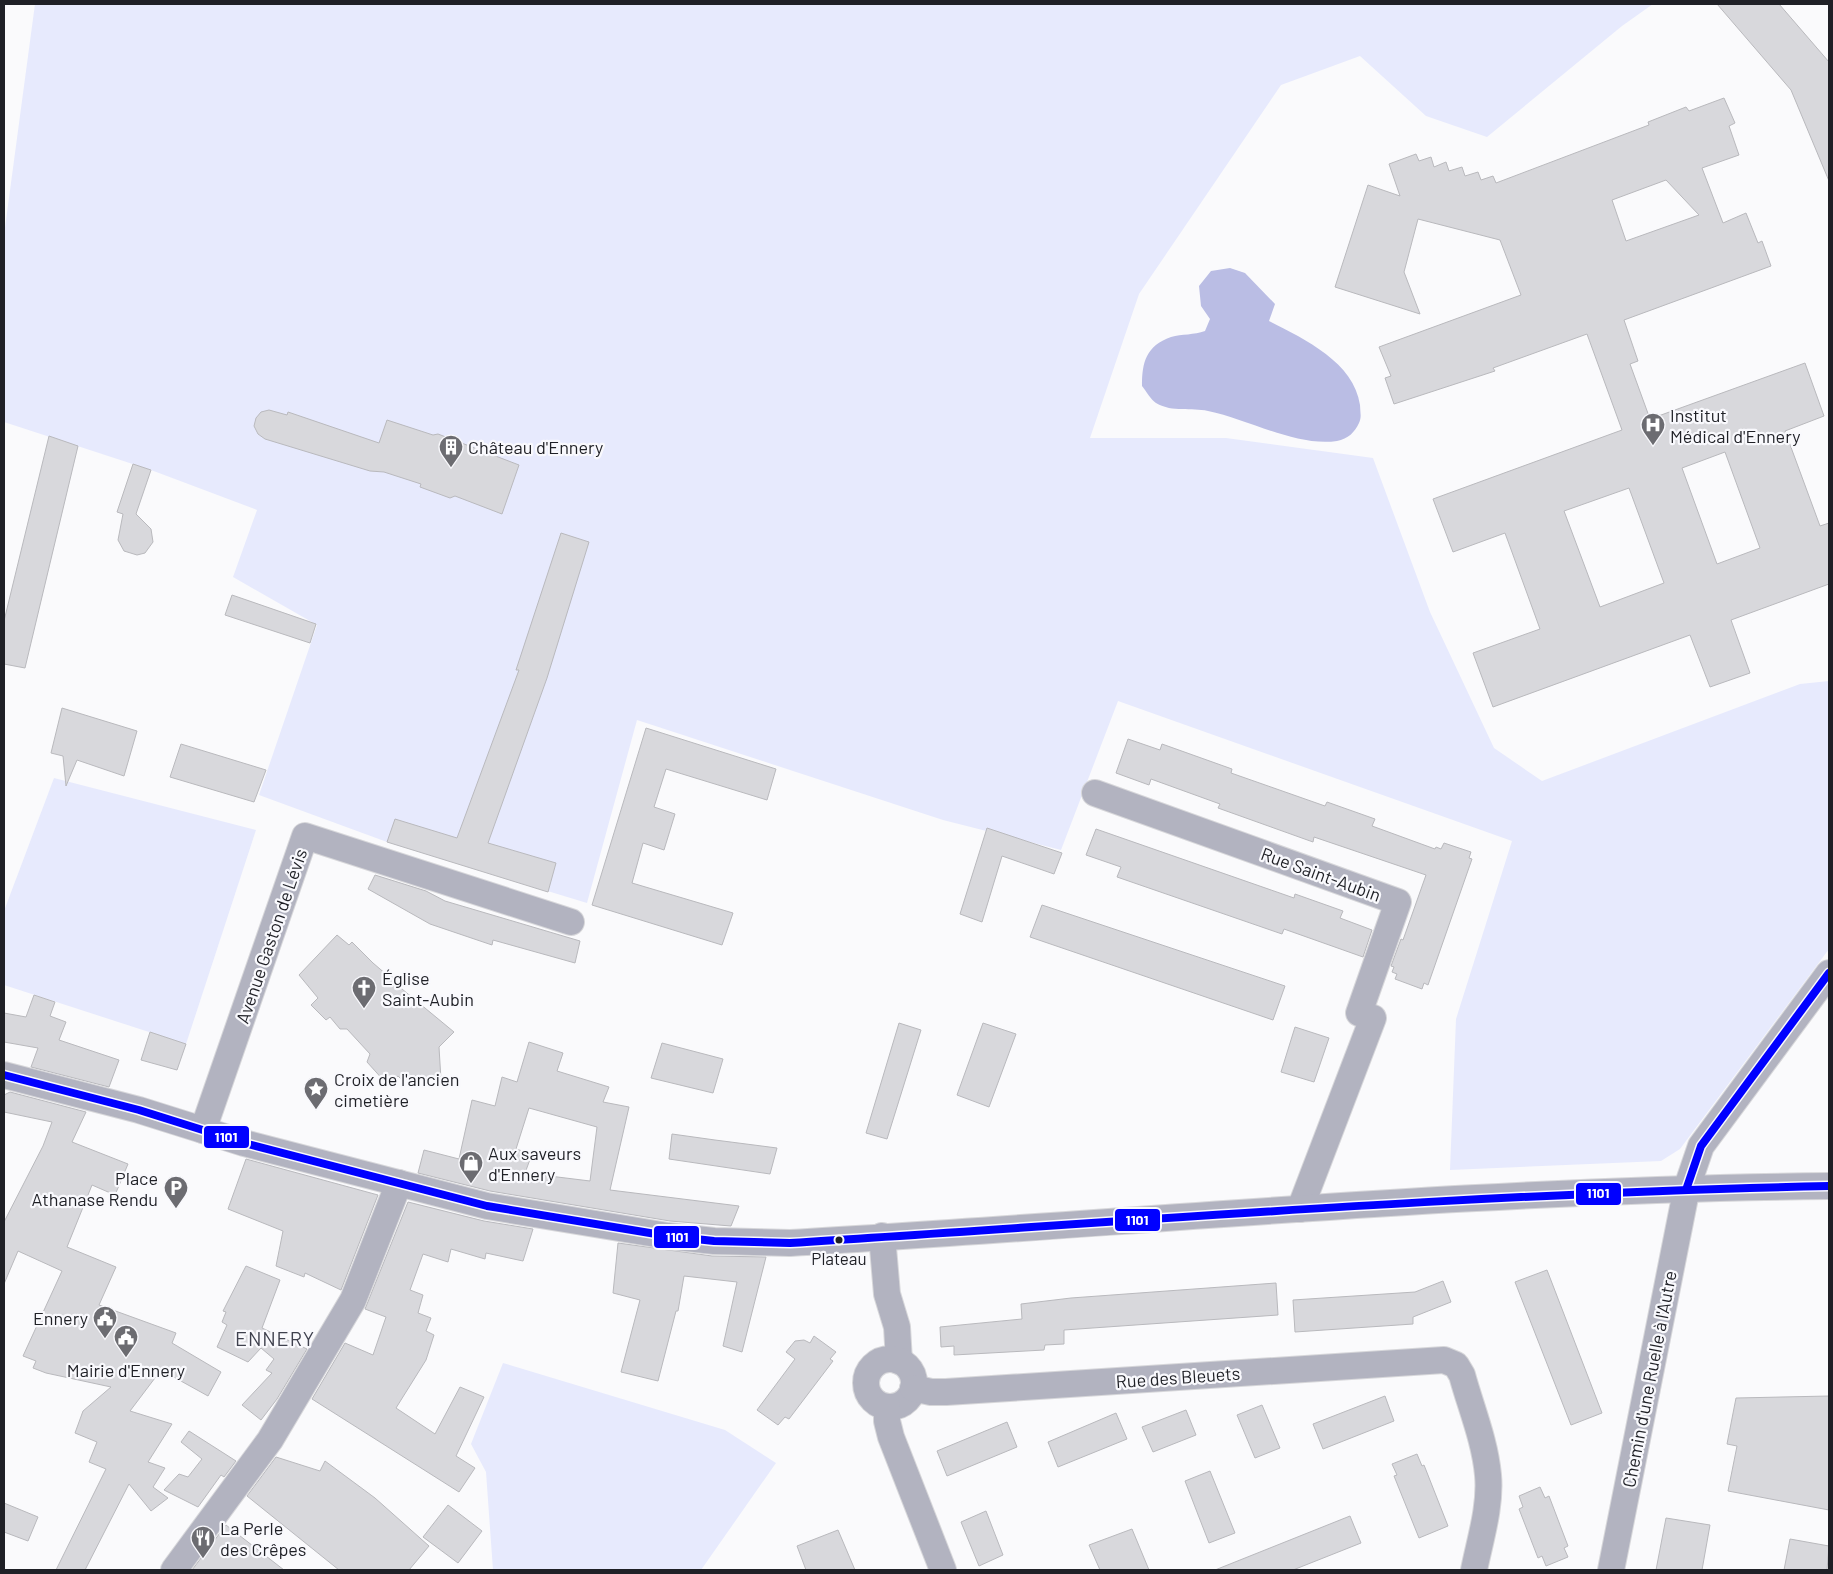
<svg xmlns="http://www.w3.org/2000/svg" width="1833" height="1574" font-family="Barlow,sans-serif">
<rect width="100%" height="100%" fill="#fafafc"/>
<g fill="#e7eafd">
<path d="M35,4H1653L1622,26L1487,137L1426,116L1360,56L1281,85L1139,294L1090,438H1226L1373,458L1430,612L1494,748L1542,781L1800,684L1829,681V949L1680,1149L1661,1161L1450,1170L1456,1019L1512,841L1118,701L1061,850L943,820L637,720L587,903L387,842L259,795L317,625L233,577L257,510L151,470L4,422V235Z"/>
<path d="M54,778L256,830L186,1044L4,985V911Z"/>
<path d="M503,1363L725,1430L776,1463L701,1570H493L486,1472L471,1444Z"/>
</g>
<path fill="#babde4" d="M1230,268L1245,273L1275,304L1269,321C1304,339 1354,362 1360,405C1360,411 1362,417 1359,423C1355,432 1348,439 1337,441C1296,447 1248,419 1208,411C1191,407 1173,413 1156,403C1151,400 1146,391 1142,386C1142,362 1146,346 1171,337C1182,334 1194,335 1205,331L1210,319L1201,306L1199,286L1211,271Z"/>
<g fill="#d8d8dc" stroke="#b9b9bd" fill-rule="evenodd">
<path d="M1717,4H1779L1829,62V181L1791,90Z"/>
<path d="M1724,98L1735,123L1729,126L1739,155L1702,168L1723,223L1746,213L1758,243L1762,241L1771,266L1624,320L1638,361L1630,364L1650,419L1805,363L1824,416L1785,431L1820,526L1829,523V584L1731,620L1750,673L1710,687L1690,635L1493,707L1473,653L1540,629L1505,533L1453,552L1433,499L1622,430L1587,334L1493,368L1495,371L1394,404L1385,378L1391,376L1379,347L1521,295L1500,240L1418,219L1404,272L1420,314L1335,287L1368,185L1400,196L1389,164L1416,154L1419,161L1431,157L1434,167L1446,162L1449,171L1462,167L1465,176L1478,172L1481,180L1493,176L1496,183L1649,125L1648,122L1686,107L1689,111ZM1666,180L1699,215L1626,241L1612,200ZM1725,452L1760,548L1717,564L1682,468ZM1629,488L1664,583L1600,607L1564,511Z"/>
<path d="M269,410L287,415L288,412L379,443L387,420L433,435L438,434L519,465L502,514L455,496L450,498L420,487L421,484L384,472L370,471L265,439L258,434L254,426L256,418L261,412Z"/>
<path d="M49,436L78,446L25,668L4,664V621Z"/>
<path d="M133,464L151,470L136,514L151,529L153,542L145,553L137,555L124,551L118,540L123,514L117,512Z"/>
<path d="M561,533L589,542L547,678L488,843L556,863L548,892L387,842L395,819L457,838L519,670H516Z"/>
<path d="M232,595L316,624L310,643L225,615Z"/>
<path d="M62,708L137,731L124,776L77,760L66,786L63,756L51,753Z"/>
<path d="M646,728L776,769L767,800L666,769L654,807L675,814L664,850L643,843L632,883L733,913L722,945L592,905Z"/>
<path d="M1128,739L1160,750L1162,744L1232,769L1231,773L1325,806L1327,802L1375,819L1372,826L1435,849L1436,847L1441,849L1444,843L1471,852L1469,858L1472,859L1428,985L1424,983L1422,989L1395,979L1397,974L1392,972L1394,967L1391,966L1401,939L1403,940L1426,875L1314,837L1313,842L1218,808L1220,804L1151,779L1149,785L1116,773Z"/>
<path d="M181,744L266,770L254,802L170,777Z"/>
<path d="M987,828L1062,853L1054,874L1002,856L982,922L960,914Z"/>
<path d="M1096,829L1294,898L1295,894L1343,911L1340,918L1372,930L1363,957L1284,929L1282,934L1117,877L1121,867L1086,855Z"/>
<path d="M375,875L426,891L445,901L580,941L575,963L493,940L492,945L430,924L368,889Z"/>
<path d="M1042,905L1285,986L1273,1020L1030,937Z"/>
<path d="M337,935L349,945L352,942L373,963L387,975L389,973L402,989L454,1032L439,1047L441,1080L411,1075L404,1082L398,1076L390,1082L388,1080L385,1082L367,1062L370,1054L347,1029H340L330,1017L326,1020L311,1005L318,998L299,975Z"/>
<path d="M34,995L55,1002L50,1016L66,1022L59,1040L119,1060L109,1087L31,1067L38,1048L4,1042V1013L26,1017Z"/>
<path d="M899,1023L921,1030L887,1139L866,1133Z"/>
<path d="M983,1023L1016,1034L989,1107L957,1095Z"/>
<path d="M1295,1027L1329,1038L1314,1082L1281,1072Z"/>
<path d="M150,1032L186,1044L177,1070L141,1060Z"/>
<path d="M529,1042L563,1053L557,1071L609,1087L603,1102L629,1107L610,1190L739,1206L731,1226L670,1221L490,1191L418,1173L424,1150L459,1159L472,1100L495,1106L502,1077L517,1082ZM529,1108L597,1127L590,1181L525,1173L532,1154L516,1149Z"/>
<path d="M662,1043L723,1059L713,1093L651,1078Z"/>
<path d="M10,1092L86,1112L72,1142L128,1164L115,1195L92,1185L67,1247L116,1267L99,1305L176,1333L172,1343L221,1372L208,1396L161,1370L130,1411L172,1424L148,1462L165,1468L153,1487L168,1498L151,1511L129,1484L85,1570H56L106,1469L89,1462L97,1442L75,1433L83,1411L111,1387L46,1373L33,1368L36,1361L23,1356L62,1271L18,1251L4,1284V1222L43,1146L52,1122L4,1112V1095Z"/>
<path d="M672,1134L715,1140L777,1148L770,1174L669,1159Z"/>
<path d="M246,1159L378,1195L341,1290L305,1273L304,1277L276,1266L283,1231L228,1209Z"/>
<path d="M408,1202L484,1221L533,1229L523,1261L486,1253L485,1259L451,1249L448,1262L423,1254L410,1290L423,1295L418,1313L431,1318L426,1331L434,1335L426,1360L396,1408L435,1434L460,1387L484,1397L456,1456L475,1468L459,1492L312,1399L345,1343L373,1355L386,1317L365,1309Z"/>
<path d="M618,1243L712,1256L766,1257L742,1352L723,1346L737,1282L684,1276L678,1311H676L658,1381L621,1372L640,1300L613,1293Z"/>
<path d="M246,1266L280,1280L262,1328L307,1349L277,1399L261,1420L242,1405L272,1373L266,1370L274,1359L261,1348L248,1362L217,1347L227,1325L222,1322L226,1312L223,1311Z"/>
<path d="M1547,1270L1602,1413L1571,1425L1515,1282Z"/>
<path d="M1443,1281L1451,1302L1413,1317V1324L1295,1332L1293,1300L1415,1292Z"/>
<path d="M1276,1283L1278,1315L1064,1330V1344L1045,1345L1044,1350L954,1355V1346L941,1347L940,1327L1022,1319L1021,1304L1071,1298Z"/>
<path d="M814,1336L836,1352L830,1359L833,1361L789,1419L785,1417L778,1425L757,1410L795,1359L786,1352L795,1341L804,1340L810,1343Z"/>
<path d="M1385,1396L1394,1421L1323,1449L1313,1424Z"/>
<path d="M1829,1396V1510L1728,1491L1737,1446L1727,1444L1736,1398Z"/>
<path d="M1262,1405L1280,1448L1255,1458L1237,1415Z"/>
<path d="M1186,1410L1196,1435L1153,1452L1142,1427Z"/>
<path d="M1116,1413L1127,1439L1058,1467L1048,1442Z"/>
<path d="M1007,1422L1017,1447L947,1476L937,1451Z"/>
<path d="M189,1431L236,1461L224,1477L221,1475L198,1507L164,1490L179,1474L188,1477L202,1459L181,1442Z"/>
<path d="M1417,1454L1422,1466L1424,1465L1448,1526L1419,1538L1394,1476L1397,1475L1392,1464Z"/>
<path d="M276,1457L320,1471L325,1461L375,1498L429,1546L409,1570H339L247,1496Z"/>
<path d="M1210,1471L1235,1533L1209,1543L1185,1481Z"/>
<path d="M1540,1487L1545,1498L1549,1496L1568,1546L1564,1548L1568,1557L1546,1566L1542,1556L1538,1558L1519,1509L1523,1507L1519,1496Z"/>
<path d="M4,1503L38,1517L28,1541L4,1532Z"/>
<path d="M448,1505L482,1531L458,1563L423,1537Z"/>
<path d="M986,1511L1003,1555L979,1566L961,1522Z"/>
<path d="M1350,1516L1361,1543L1293,1570H1215Z"/>
<path d="M1666,1518L1710,1525L1702,1570H1656Z"/>
<path d="M226,1525L284,1570H192Z"/>
<path d="M1132,1529L1149,1570H1100L1089,1545Z"/>
<path d="M838,1530L855,1570H806L797,1546Z"/>
<path d="M1790,1539L1829,1546L1827,1570H1784Z"/>
</g>
<g fill="none" stroke-linecap="round" stroke-linejoin="round">
<defs>
<g id="minor">
<path d="M1095,793L1398,902L1359,1013L1373,1018L1300,1209"/>
<path d="M4,1075L139,1110L244,1143L487,1206L668,1236L714,1241L790,1243C1136,1223 1482,1189 1829,1186"/>
<path d="M203,1130L305,836L571,922"/>
<path d="M882,1236L887,1294L897,1327L899,1361"/>
<circle cx="890" cy="1383" r="24"/>
<path d="M913,1388L931,1392H946L1444,1360L1456,1365L1462,1375C1471,1408 1485,1441 1488,1475C1491,1506 1480,1540 1474,1570"/>
<path d="M887,1407V1421L891,1437L943,1570"/>
<path d="M174,1570L270,1440L353,1300L399,1183"/>
<path d="M1611,1570L1687,1187L1701,1146L1829,973"/>
</g>
</defs>
<use href="#minor" stroke="#d7d7da" stroke-width="28"/>
<use href="#minor" stroke="#b2b3c0" stroke-width="26"/>
<defs>
<g id="bus-1">
<path d="M4,1075L139,1110L244,1143L487,1206L668,1236L714,1241L790,1243C1136,1221 1482,1193 1829,1186"/>
<path d="M1687,1187L1701,1146L1829,973"/>
</g>
</defs>
<use href="#bus-1" stroke="#f9f9fd" stroke-width="11"/>
<use href="#bus-1" stroke="#00f" stroke-width="8"/>
</g>
<defs>
<symbol id="hospital-pin" viewBox="-11 -11 22 30"><path d="M0 17L-7.5 6A9.5 9.5 0 1 1 7.5 6Z" fill="#6c6c71" stroke="#f9f9fd"/><path d="M-5-5h3v3.5h4V-5h3V5h-3V1.5h-4V5h-3Z" fill="#fff"/></symbol>
<symbol id="building-pin" viewBox="-11 -11 22 30"><path d="M0 17L-7.5 6A9.5 9.5 0 1 1 7.5 6Z" fill="#6c6c71" stroke="#f9f9fd"/><path d="M-4-6H4V6H1V3H-1V6H-4ZM-2.5-4.3h1.7v1.8h-1.7ZM.8-4.3h1.7v1.8H.8ZM-2.5-1h1.7V.8h-1.7ZM.8-1h1.7V.8H.8Z" fill="#fff"/></symbol>
<symbol id="church-pin" viewBox="-11 -11 22 30"><path d="M0 17L-7.5 6A9.5 9.5 0 1 1 7.5 6Z" fill="#6c6c71" stroke="#f9f9fd"/><path d="M-1.2-6h2.4v3.5h3.3v2.4h-3.3V6h-2.4V-.1h-3.3v-2.4h3.3Z" fill="#fff"/></symbol>
<symbol id="sight-pin" viewBox="-11 -11 22 30"><path d="M0 17L-7.5 6A9.5 9.5 0 1 1 7.5 6Z" fill="#6c6c71" stroke="#f9f9fd"/><path d="M0-6L1.8-2.2L6-1.7L2.9 1.2L3.7 5.4L0 3.3L-3.7 5.4L-2.9 1.2L-6-1.7L-1.8-2.2Z" fill="#fff"/></symbol>
<symbol id="shop-pin" viewBox="-11 -11 22 30"><path d="M0 17L-7.5 6A9.5 9.5 0 1 1 7.5 6Z" fill="#6c6c71" stroke="#f9f9fd"/><path d="M-5-2.5h2.3a2.7 3.5 0 0 1 5.4 0H5L5.5 6h-11ZM-1.5-2.5h3a1.5 2.3 0 0 0-3 0Z" fill="#fff"/></symbol>
<symbol id="parking-pin" viewBox="-11 -11 22 30"><path d="M0 17L-7.5 6A9.5 9.5 0 1 1 7.5 6Z" fill="#6c6c71" stroke="#f9f9fd"/><path d="M-3.5-5.5H1a3.5 3.5 0 0 1 0 7H-1V5.5H-3.5ZM-1-3.4V-.6H.8a1.4 1.4 0 0 0 0-2.8Z" fill="#fff"/></symbol>
<symbol id="civic-pin" viewBox="-11 -11 22 30"><path d="M0 17L-7.5 6A9.5 9.5 0 1 1 7.5 6Z" fill="#6c6c71" stroke="#f9f9fd"/><path d="M-.6-6.5H3V-4.5H.6V-3L4-1V1h2V6H-6V1h2V-1L-.6-3ZM-1.2 2.5V6h2.4V2.5Z" fill="#fff"/></symbol>
<symbol id="restaurant-pin" viewBox="-11 -11 22 30"><path d="M0 17L-7.5 6A9.5 9.5 0 1 1 7.5 6Z" fill="#6c6c71" stroke="#f9f9fd"/><path d="M-5-6h1v4h1v-4h1v4h1v-4h1v5L-1.5 .5V6h-2V.5L-5-1ZM5-6V6H3V1.5H1.5Q1.5-4 5-6Z" fill="#fff"/></symbol>
</defs>
<g fill-rule="evenodd">
<use href="#hospital-pin" x="1639" y="411" width="28" height="38"/>
<use href="#building-pin" x="437" y="433" width="28" height="38"/>
<use href="#church-pin" x="350" y="974" width="28" height="38"/>
<use href="#sight-pin" x="302" y="1075" width="28" height="38"/>
<use href="#shop-pin" x="457" y="1149" width="28" height="38"/>
<use href="#parking-pin" x="162" y="1174" width="28" height="38"/>
<use href="#civic-pin" x="91" y="1304" width="28" height="38"/>
<use href="#civic-pin" x="112" y="1323" width="28" height="38"/>
<use href="#restaurant-pin" x="189" y="1524" width="28" height="38"/>
</g>
<circle fill="#1f2026" stroke="#f9f9fd" stroke-width="2" cx="839" cy="1240" r="4.5"/>
<g text-anchor="middle" dominant-baseline="central" stroke-width="4.5" stroke-linejoin="round" paint-order="stroke">
<g font-size="17" fill="#1f2026" stroke="#f9f9fd">
<text x="839" y="1258">Plateau</text>
</g>
<g font-size="18" fill="#1f2026" stroke="#f9f9fd" text-anchor="start">
<text x="1670" y="415">Institut<tspan x="1670" dy="21">Médical d'Ennery</tspan></text>
<text x="468" y="447">Château d'Ennery</text>
<text x="382" y="978">Église<tspan x="382" dy="21">Saint-Aubin</tspan></text>
<text x="334" y="1079">Croix de l'ancien<tspan x="334" dy="21">cimetière</tspan></text>
<text x="488" y="1153">Aux saveurs<tspan x="488" dy="21">d'Ennery</tspan></text>
<text x="158" y="1178" text-anchor="end">Place<tspan x="158" dy="21">Athanase Rendu</tspan></text>
<text x="88" y="1318" text-anchor="end">Ennery</text>
<text x="126" y="1370" text-anchor="middle">Mairie d'Ennery</text>
<text x="220" y="1528">La Perle<tspan x="220" dy="21">des Crêpes</tspan></text>
</g>
<g font-size="18" fill="#1f2026" stroke="#f9f9fd">
<text transform="translate(1321 874) rotate(20)">Rue Saint-Aubin</text>
<text transform="translate(271 936) rotate(-71)">Avenue Gaston de Lévis</text>
<text transform="translate(1178 1377) rotate(-4)">Rue des Bleuets</text>
<text transform="translate(1649 1379) rotate(-79)">Chemin d'une Ruelle à l'Autre</text>
</g>
<g font-size="20" letter-spacing="1" fill="#3f414e" stroke="#f9f9fd">
<text x="275" y="1338">ENNERY</text>
</g>
</g>
<g stroke="#f9f9fd" stroke-width="2">
<rect x="203" y="1125" width="47" height="24" rx="5" fill="#00f"/>
<rect x="1575" y="1182" width="47" height="24" rx="5" fill="#00f"/>
<rect x="1114" y="1208" width="47" height="24" rx="5" fill="#00f"/>
<rect x="653" y="1225" width="47" height="24" rx="5" fill="#00f"/>
</g>
<g font-size="14" text-anchor="middle" font-weight="bold" fill="#fff">
<text x="226" y="1142">1101</text>
<text x="1598" y="1198">1101</text>
<text x="1137" y="1225">1101</text>
<text x="677" y="1242">1101</text>
</g>
<rect width="1833" height="1574" fill="none" stroke="#1f2026" stroke-width="10"/>
</svg>
